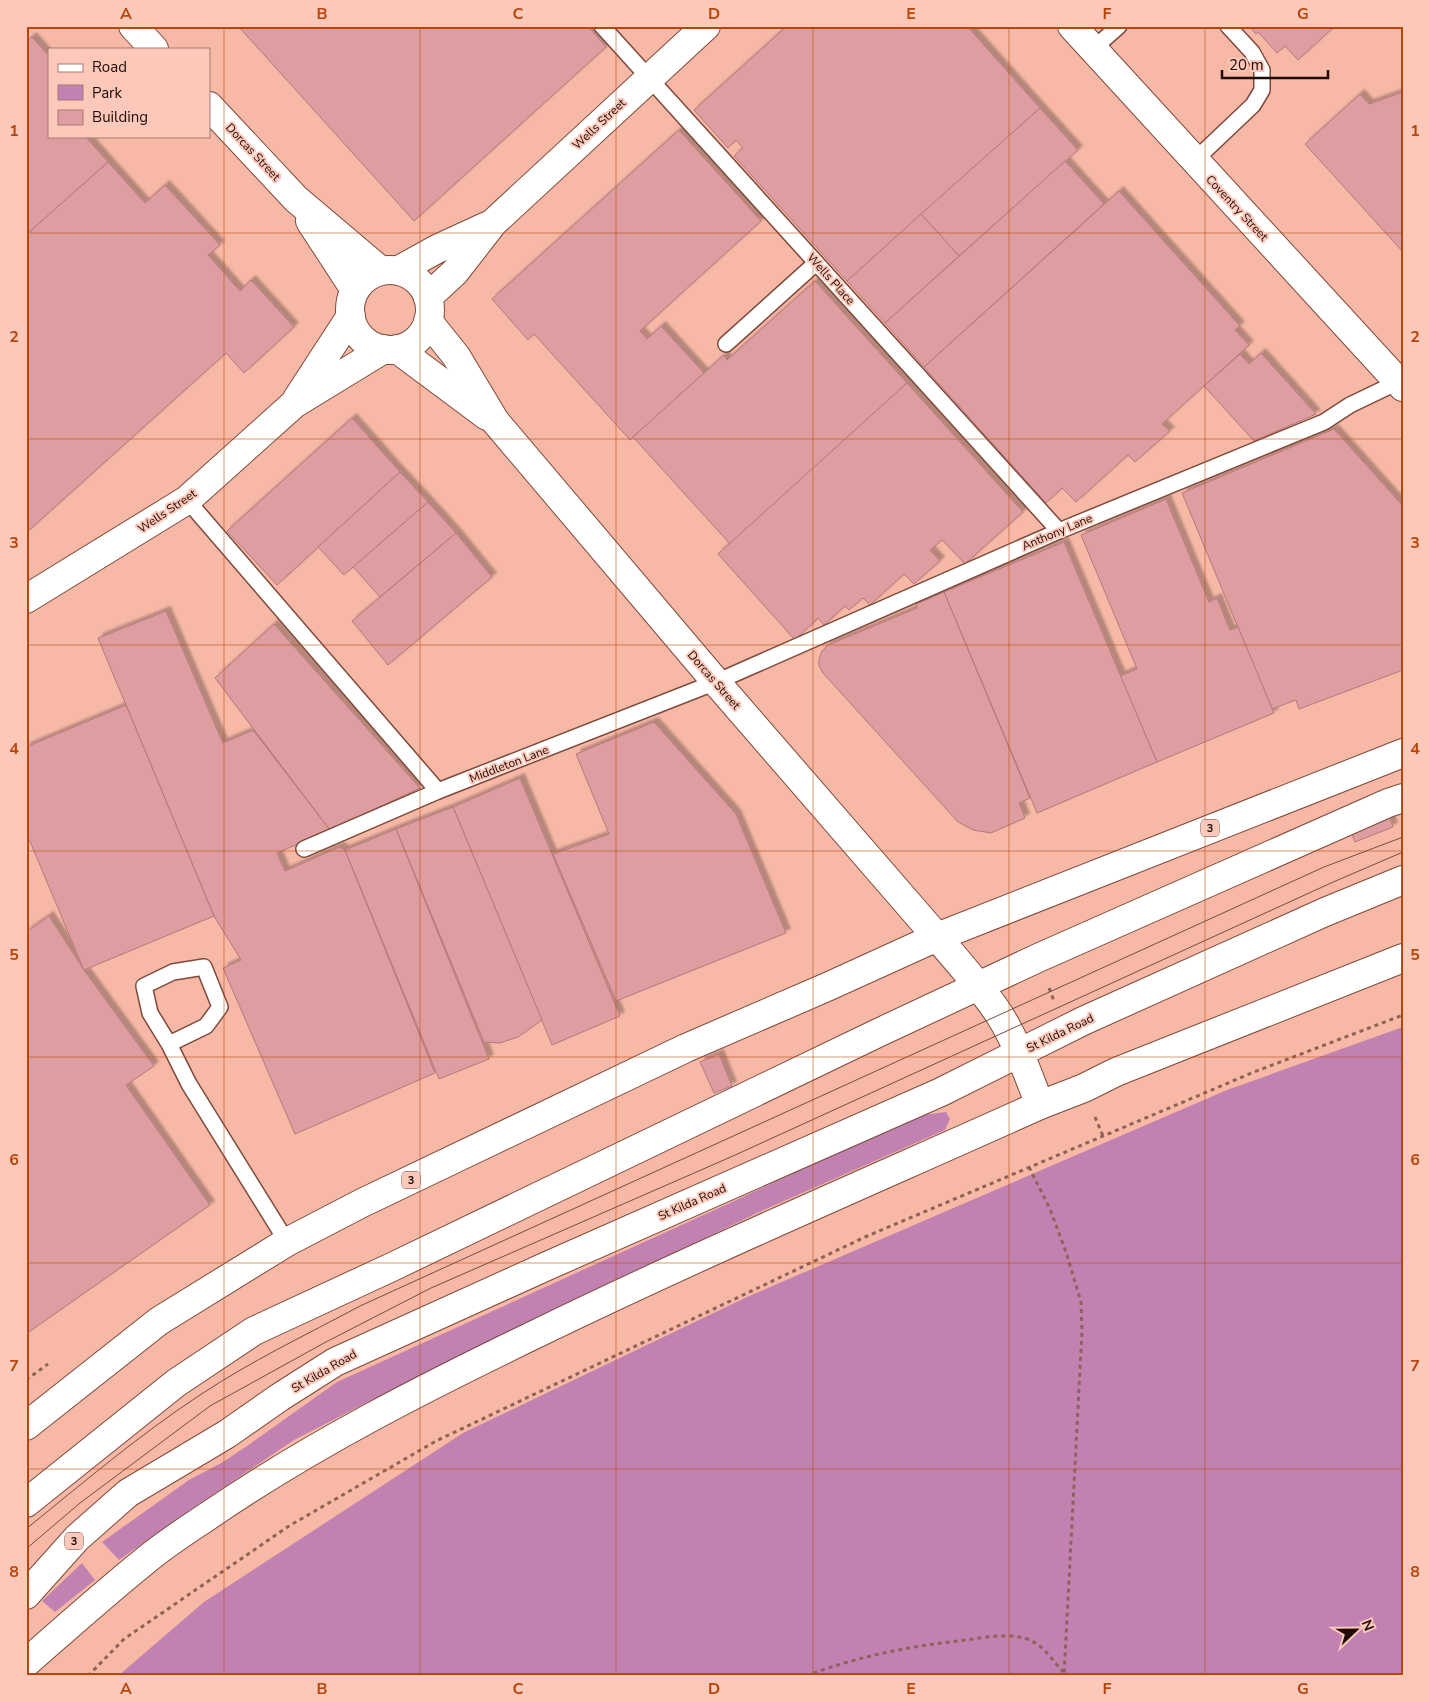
<svg xmlns="http://www.w3.org/2000/svg" width="1429" height="1702" font-family="'Nunito Sans',sans-serif">
<defs>
<filter id="shadow"><feDropShadow dx="4.5" dy="-4.5" stdDeviation="1" flood-color="#0004"/></filter>
</defs>
<rect width="100%" height="100%" fill="#f7b8a6"/>
<g fill="#c182b1">
<path d="M1403,1027V1676H118L204,1602L463,1433L747,1297L1227,1090Z"/>
<path d="M946,1112L950,1119L945,1130L757,1213L393,1389L294,1440L190,1510L119,1560L102,1542L189,1480L223,1462L247,1446L337,1382L732,1202L916,1116Z"/>
<path d="M82,1563L95,1580L55,1612L42,1601Z"/>
</g>
<g fill="#de9da0" stroke="#b5787b" filter="url(#shadow)">
<path d="M238,26H588L606,47L414,221Z"/>
<path d="M787,26H967L1040,108L847,281L734,156L743,148L736,140L728,148L694,110Z"/>
<path d="M1249,26H1335L1298,60L1285,46L1277,53L1258,32L1256,34Z"/>
<path d="M32,37L49,56V136H85L108,162L26,235V42Z"/>
<path d="M1403,92V252L1305,144L1360,94L1369,104Z"/>
<path d="M1040,108L1078,150L959,256L921,214Z"/>
<path d="M679,130L761,221L640,331L647,339L661,326L704,373L630,440L534,334L528,340L492,299Z"/>
<path d="M1065,161L1104,204L924,367L885,323Z"/>
<path d="M108,162L145,203L165,185L220,245L208,255L240,291L251,280L294,327L244,373L226,353L26,533V235Z"/>
<path d="M1119,191L1240,326L1235,330L1249,345L1162,424L1170,431L1135,462L1128,455L1076,502L1062,488L1046,503L924,367Z"/>
<path d="M921,214L959,256L885,323L847,281Z"/>
<path d="M815,281L907,383L730,544L633,437L724,355L727,360Z"/>
<path d="M1261,353L1316,414L1254,441L1204,386L1240,354L1249,364Z"/>
<path d="M907,383L1023,512L965,564L942,540L930,550L940,561L914,584L904,574L870,605L863,598L849,610L845,606L824,625L818,618L795,640L718,554Z"/>
<path d="M352,418L400,472L277,585L227,531Z"/>
<path d="M1334,429L1403,506V670L1299,709L1296,700L1272,709L1182,493Z"/>
<path d="M400,472L428,502L344,575L318,547Z"/>
<path d="M1166,499L1209,602L1217,598L1230,630L1238,627L1274,713L1157,762L1120,676L1137,669L1081,535Z"/>
<path d="M428,502L456,533L380,597L353,567Z"/>
<path d="M456,533L492,577L388,665L352,621Z"/>
<path d="M1064,542L1157,762L1037,813L944,592Z"/>
<path d="M944,592L1030,798L1019,803L1025,818L991,833L973,830L958,822L823,673L819,666V659L822,651L828,645L917,608L916,604Z"/>
<path d="M166,611L223,743L253,730L330,830L277,853L285,871L339,847L345,850L435,1073L295,1134L223,968L241,960L214,916L98,638Z"/>
<path d="M274,624L420,788L330,830L215,678Z"/>
<path d="M126,705L214,916L84,970L26,832V747Z"/>
<path d="M654,722L736,814L786,933L616,1001L553,854L609,834L576,754Z"/>
<path d="M520,778L620,1016L552,1045L453,807Z"/>
<path d="M453,807L542,1020L518,1037L500,1043L484,1042L396,829Z"/>
<path d="M1389,816L1393,827L1355,842L1351,832Z"/>
<path d="M396,829L489,1059L439,1079L345,850Z"/>
<path d="M49,916L84,970L154,1066L126,1085L210,1205L26,1334V932Z"/>
<path d="M719,1054L732,1086L714,1093L700,1062Z"/>
</g>
<g fill="none" stroke-linecap="round" stroke-linejoin="round">
<defs>
<g id="lane">
<path d="M602,26L1059,531"/>
<path d="M1093,49L1119,26"/>
<path d="M1194,161L1253,105L1262,90V70L1252,52L1228,26"/>
<path d="M726,344L816,263"/>
<path d="M187,500L438,791"/>
<path d="M304,849L438,791L716,682L1059,531L1324,422L1350,405L1398,382"/>
<path d="M169,1044L206,1026L220,1007L204,967L173,972L144,986L150,1013L169,1044L189,1084L287,1242"/>
</g>
<g id="street">
<path d="M133,26L154,49"/>
<path d="M1072,26L1403,387"/>
<path d="M209,106L296,199L380,270"/>
<path d="M310,221L355,290"/>
<path d="M399,270L437,249L487,226"/>
<circle cx="390" cy="310" r="40"/>
<path d="M428,297L455,272L493,223L706,26"/>
<path d="M428,321L456,356L495,421L716,682L937,937"/>
<path d="M397,349L487,416"/>
<path d="M297,399L351,316"/>
<path d="M26,599L187,500L294,404L384,349"/>
</g>
<g id="primary">
<path d="M937,937C958,962 981,987 999,1014C1017,1042 1028,1075 1040,1105"/>
<path d="M26,1426L159,1321L287,1242L362,1203L686,1048L827,987L937,937L1403,753"/>
<path d="M26,1503L176,1383L254,1331L392,1267L880,1032L1038,958L1388,803L1403,798"/>
<path d="M26,1595L77,1538L128,1493L227,1434L280,1397L335,1362L547,1266L941,1092L1083,1021L1325,912L1403,880"/>
<path d="M26,1663C66,1628 105,1593 146,1560C165,1544 187,1530 208,1516C313,1444 426,1387 540,1332C705,1252 873,1180 1040,1105L1084,1088L1116,1072L1403,958"/>
</g>
</defs>
<use href="#lane" stroke="#7e493a" stroke-width="18"/>
<use href="#street" stroke="#7e493a" stroke-width="30"/>
<use href="#primary" stroke="#7e493a" stroke-width="30"/>
<g stroke="#8d6357" stroke-width="3" stroke-dasharray="4 4" stroke-linecap="butt">
<path d="M1049,988L1054,1001"/>
<path d="M1095,1117L1103,1136"/>
<path d="M1029,1167L1050,1209L1066,1252L1081,1302L1082,1331L1064,1676"/>
<path d="M26,1380L48,1364"/>
<path d="M88,1676L124,1639L289,1526L436,1441L865,1237L1254,1072L1403,1015"/>
<path d="M806,1676C858,1656 911,1646 966,1640C986,1637 1008,1633 1027,1639C1043,1644 1053,1661 1063,1672"/>
</g>
<use href="#lane" stroke="#fff" stroke-width="15"/>
<use href="#street" stroke="#fff" stroke-width="28"/>
<use href="#primary" stroke="#fff" stroke-width="28"/>
<g stroke="#734e44" stroke-width="1">
<path d="M26,1529C83,1483 139,1435 200,1395C251,1361 306,1335 360,1306L1324,867L1403,837"/>
<path d="M26,1549L80,1503L210,1406L324,1343L431,1288L733,1156L1331,883L1403,852"/>
</g>
</g>
<path fill="none" stroke="#b6460a" stroke-width="1" stroke-opacity="0.55" d="M224,26V1676M420,26V1676M616,26V1676M813,26V1676M1009,26V1676M1205,26V1676M26,233H1403M26,439H1403M26,645H1403M26,851H1403M26,1057H1403M26,1263H1403M26,1469H1403"/>
<g text-anchor="middle" dominant-baseline="central" stroke-width="4" stroke-linejoin="round" paint-order="stroke">
<g fill="#fcc8ba" stroke="#62443c" stroke-width="1">
<rect x="1201" y="819.5" width="18" height="17" rx="4"/>
<rect x="402" y="1171.5" width="18" height="17" rx="4"/>
<rect x="65" y="1532.5" width="18" height="17" rx="4"/>
</g>
<g font-size="11" font-weight="bold" fill="#200b06">
<text x="1210" y="828">3</text>
<text x="411" y="1180">3</text>
<text x="74" y="1541">3</text>
</g>
<g font-size="12" fill="#200b06" stroke="#fcc8ba">
<text transform="translate(599 124) rotate(-43)">Wells Street</text>
<text transform="translate(253 152) rotate(47)">Dorcas Street</text>
<text transform="translate(1237 208) rotate(47)">Coventry Street</text>
<text transform="translate(831 279) rotate(48)">Wells Place</text>
<text transform="translate(167 511) rotate(-34)">Wells Street</text>
<text transform="translate(1057 532) rotate(-23)">Anthony Lane</text>
<text transform="translate(714 680) rotate(49)">Dorcas Street</text>
<text transform="translate(509 764) rotate(-21)">Middleton Lane</text>
<text transform="translate(1060 1033) rotate(-26)">St Kilda Road</text>
<text transform="translate(692 1202) rotate(-24)">St Kilda Road</text>
<text transform="translate(324 1371) rotate(-30)">St Kilda Road</text>
</g>
</g>
<rect width="1429" height="1702" fill="none" stroke="#fcc8ba" stroke-width="55"/>
<rect x="48" y="48" width="162" height="90" fill="#fcc8ba" stroke="#a47c72"/>
<rect x="58" y="64" width="25" height="8" fill="#ffffff" stroke="#a47c72"/>
<text x="92" y="72" font-size="15" fill="#200b06">Road</text>
<rect x="58" y="85" width="25" height="15" fill="#c182b1" stroke="#a47c72"/>
<text x="92" y="98" font-size="15" fill="#200b06">Park</text>
<rect x="58" y="110" width="25" height="15" fill="#de9da0" stroke="#a47c72"/>
<text x="92" y="122" font-size="15" fill="#200b06">Building</text>
<g transform="translate(1356 1630) rotate(68)" stroke="#fcc8ba" stroke-width="4" paint-order="stroke">
<path d="M0-4L9 19L0 12L-9 19Z" fill="#200b06"/>
<text y="-8" font-size="14" font-weight="bold" text-anchor="middle" fill="#200b06">N</text>
</g>
<path d="M1222 70v8h106v-8" fill="none" stroke="#200b06" stroke-width="2.5"/>
<text x="1229" y="70" font-size="15" fill="#200b06" stroke="#fcc8ba" stroke-width="4" paint-order="stroke">20 m</text>
<rect x="28" y="28" width="1374" height="1646" fill="none" stroke="#b6460a" stroke-width="2"/>
<g font-size="16" text-anchor="middle" font-weight="bold" fill="#b6460a">
<text x="126" y="19">A</text>
<text x="322" y="19">B</text>
<text x="518" y="19">C</text>
<text x="714" y="19">D</text>
<text x="911" y="19">E</text>
<text x="1107" y="19">F</text>
<text x="1303" y="19">G</text>
<text x="14" y="136">1</text>
<text x="1415" y="136">1</text>
<text x="14" y="342">2</text>
<text x="1415" y="342">2</text>
<text x="14" y="548">3</text>
<text x="1415" y="548">3</text>
<text x="14" y="754">4</text>
<text x="1415" y="754">4</text>
<text x="14" y="960">5</text>
<text x="1415" y="960">5</text>
<text x="14" y="1165">6</text>
<text x="1415" y="1165">6</text>
<text x="14" y="1371">7</text>
<text x="1415" y="1371">7</text>
<text x="14" y="1577">8</text>
<text x="1415" y="1577">8</text>
<text x="126" y="1694">A</text>
<text x="322" y="1694">B</text>
<text x="518" y="1694">C</text>
<text x="714" y="1694">D</text>
<text x="911" y="1694">E</text>
<text x="1107" y="1694">F</text>
<text x="1303" y="1694">G</text>
</g>
</svg>
